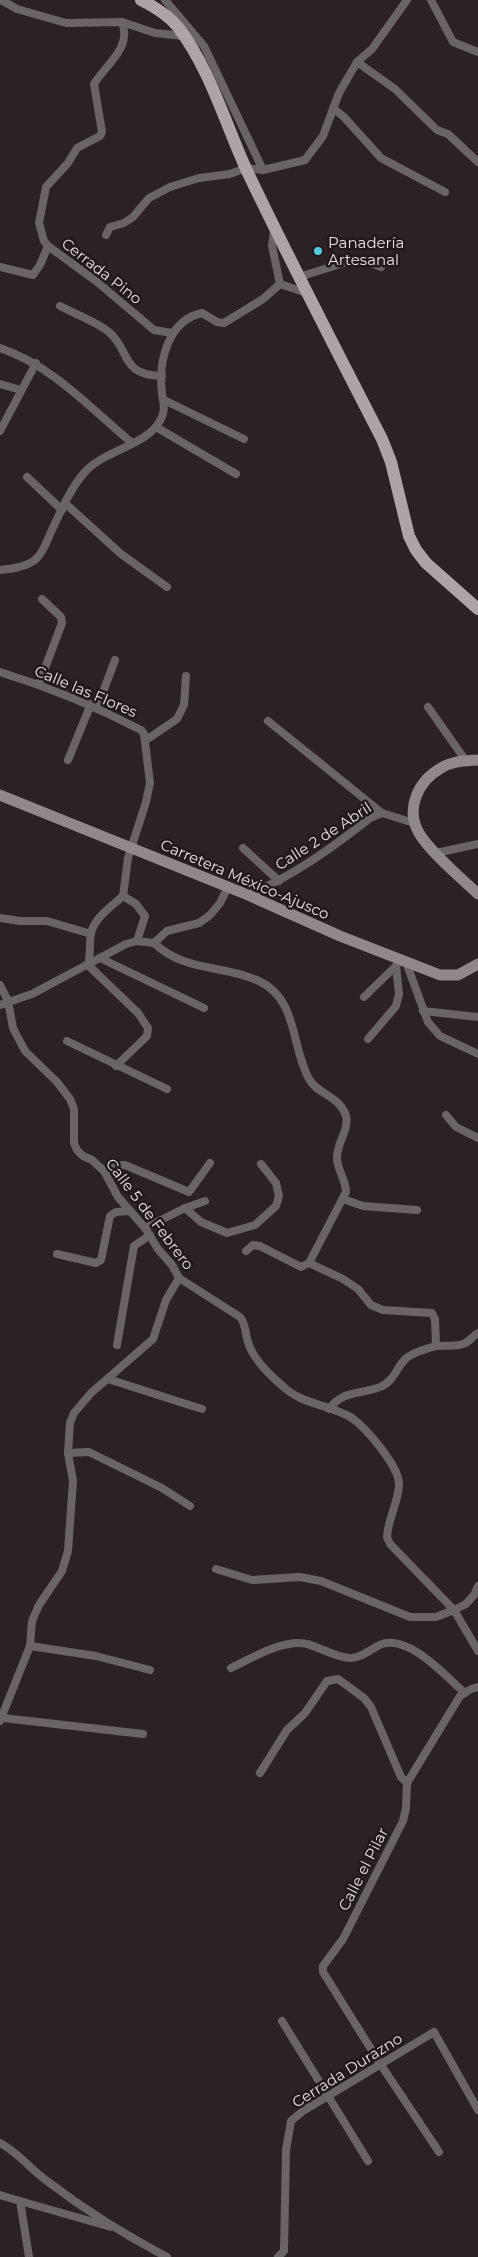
<svg xmlns="http://www.w3.org/2000/svg" width="478" height="2257" font-family="Montserrat,sans-serif">
<rect width="100%" height="100%" fill="#2c2225"/>
<g fill="none" stroke-linecap="round" stroke-linejoin="round">
<g stroke="#6a6466" stroke-width="8">
<path d="M1,0L17,9L66,23L122,22L155,33L183,36"/>
<path d="M165,0L204,46L263,170"/>
<path d="M431,0L453,42L478,52"/>
<path d="M122,22C132,48 107,63 94,84L102,132L100,136L77,148L68,163L46,187L39,223L44,241L48,246L96,281L154,330L172,333"/>
<path d="M357,62L395,89L437,130L448,134L478,162"/>
<path d="M333,108L344,117L381,158L445,192"/>
<path d="M106,235L110,227L124,223L133,217L149,198L170,187L199,178L230,174L246,168L263,170L305,160L323,136L339,93L357,62L372,49L407,0"/>
<path d="M0,267L33,275L40,265L48,246"/>
<path d="M299,277L353,260H364L381,267"/>
<path d="M280,284L307,293"/>
<path d="M60,306C73,313 99,323 109,332C131,351 120,375 162,376"/>
<path d="M0,348C53,366 90,408 132,443"/>
<path d="M0,384L21,390"/>
<path d="M164,400L244,439"/>
<path d="M156,427L236,474"/>
<path d="M0,431L36,363"/>
<path d="M27,477L62,510"/>
<path d="M66,504L121,554L167,587"/>
<path d="M0,570C12,569 27,567 36,559C43,553 47,541 51,532C60,513 70,489 84,473C103,450 148,446 161,419C166,409 163,403 162,393C158,362 168,320 202,313L217,322L224,323L263,299L280,284L272,246L274,230"/>
<path d="M0,672C49,687 95,706 141,730L144,734L150,783L146,802L128,858L123,896"/>
<path d="M39,684L62,623L61,617L42,599"/>
<path d="M428,707L466,761"/>
<path d="M97,708L115,660"/>
<path d="M268,721L382,813"/>
<path d="M146,740L177,719L184,705L186,676"/>
<path d="M68,760L91,704"/>
<path d="M243,848L279,881"/>
<path d="M436,853L478,844"/>
<path d="M248,895C293,876 332,848 370,818L382,813L414,823"/>
<path d="M123,896L136,904L145,916L137,941"/>
<path d="M0,918L20,921H47L91,934"/>
<path d="M154,943C186,973 222,964 259,981C298,999 291,1047 309,1079C318,1095 340,1096 346,1116C349,1130 338,1141 337,1156C336,1169 346,1179 346,1192L309,1263L343,1279L358,1289L371,1305L383,1310L432,1313L435,1319L436,1346"/>
<path d="M100,958L204,1008"/>
<path d="M406,962L428,1022L440,1036L478,1054"/>
<path d="M0,985L8,1001L13,1028L25,1051L57,1082L70,1099L74,1109V1143L77,1150L83,1156L92,1160L104,1171L118,1197L145,1228L158,1249L172,1265L179,1278L240,1317C246,1324 245,1333 248,1342C253,1360 272,1377 286,1389C305,1405 331,1405 352,1418C366,1428 400,1467 399,1485C398,1503 388,1519 387,1537L390,1544L454,1610L478,1651"/>
<path d="M364,997L398,964"/>
<path d="M0,1005L32,994L126,944L137,941L154,943L167,931L199,923L210,915L220,903L228,887"/>
<path d="M423,1011L478,1017"/>
<path d="M368,1039L396,1006L399,994L396,966"/>
<path d="M67,1041L167,1089"/>
<path d="M116,1066L147,1036L148,1028L138,1013L88,965C91,954 89,942 91,933C95,917 111,907 123,896"/>
<path d="M446,1115L456,1127L478,1138"/>
<path d="M104,1171L120,1165H125L189,1192L210,1163"/>
<path d="M343,1199L363,1206L417,1210"/>
<path d="M185,1208L201,1222L227,1233L255,1225L276,1206L279,1196L276,1183L261,1164"/>
<path d="M145,1228L185,1208L205,1201"/>
<path d="M246,1251L253,1245L260,1246L301,1267L309,1263"/>
<path d="M57,1254L96,1263L101,1260L110,1216L116,1212L130,1211"/>
<path d="M117,1345L134,1246L150,1235"/>
<path d="M108,1379L202,1409"/>
<path d="M329,1409C343,1390 359,1395 380,1387C397,1380 397,1362 411,1355C418,1351 429,1348 436,1346C445,1345 455,1347 463,1344C470,1342 472,1336 478,1333"/>
<path d="M68,1453L89,1452L162,1488L190,1506"/>
<path d="M216,1569L252,1580L300,1577L321,1581L410,1617H436L454,1610L466,1604L474,1595L478,1586"/>
<path d="M30,1646L96,1656L150,1670"/>
<path d="M231,1668C250,1659 285,1638 307,1644C320,1647 336,1658 351,1658C362,1658 372,1648 382,1644C410,1635 445,1676 465,1693"/>
<path d="M3,1718L143,1734"/>
<path d="M0,1721L30,1646L32,1621L39,1605L62,1571L68,1551L73,1481L68,1453L70,1423L74,1413L91,1393L153,1339L166,1300L179,1278"/>
<path d="M260,1773L287,1730L305,1713L327,1681L338,1679L364,1698L371,1707L401,1777L407,1783"/>
<path d="M282,2021L368,2161"/>
<path d="M0,2143C19,2153 30,2169 47,2181C85,2210 125,2235 167,2257"/>
<path d="M439,2152L381,2065L323,1972V1966L343,1939L403,1821L406,1808L407,1783L460,1696L471,1689L478,1687"/>
<path d="M0,2195L20,2201L29,2257"/>
<path d="M20,2201L111,2227"/>
<path d="M278,2257L284,2251L286,2150L291,2121L303,2111L434,2032L478,2110"/>
</g>
<g stroke="#90888a" stroke-width="11">
<path d="M478,760C465,761 452,761 441,768C418,781 405,809 419,833C429,851 462,879 478,894"/>
<path d="M0,795L248,895L340,936L440,975H458L478,964"/>
</g>
<path stroke="#aea4a7" stroke-width="12" d="M141,0C155,7 168,15 178,27C210,69 225,123 247,171C290,261 336,350 382,439L391,462L409,536L416,550L426,563L478,609"/>
</g>
<circle fill="#53cadc" stroke="#22191b" stroke-width="2" cx="318" cy="251" r="5"/>
<g text-anchor="middle" dominant-baseline="central" stroke-width="5" stroke-linejoin="round" paint-order="stroke">
<g font-size="15" fill="#e8e1e3" stroke="#22191b" text-anchor="start">
<text x="328" y="242">Panadería<tspan x="328" dy="17">Artesanal</tspan></text>
</g>
<g font-size="15" fill="#e8e1e3" stroke="#22191b">
<text transform="translate(102 271) rotate(38)">Cerrada Pino</text>
<text transform="translate(86 691) rotate(23)">Calle las Flores</text>
<text transform="translate(323 836) rotate(-33)">Calle 2 de Abril</text>
<text transform="translate(245 879) rotate(23)">Carretera México-Ajusco</text>
<text transform="translate(150 1214) rotate(53)">Calle 5 de Febrero</text>
<text transform="translate(363 1869) rotate(-63)">Calle el Pilar</text>
<text transform="translate(347 2070) rotate(-32)">Cerrada Durazno</text>
</g>
</g>
</svg>
